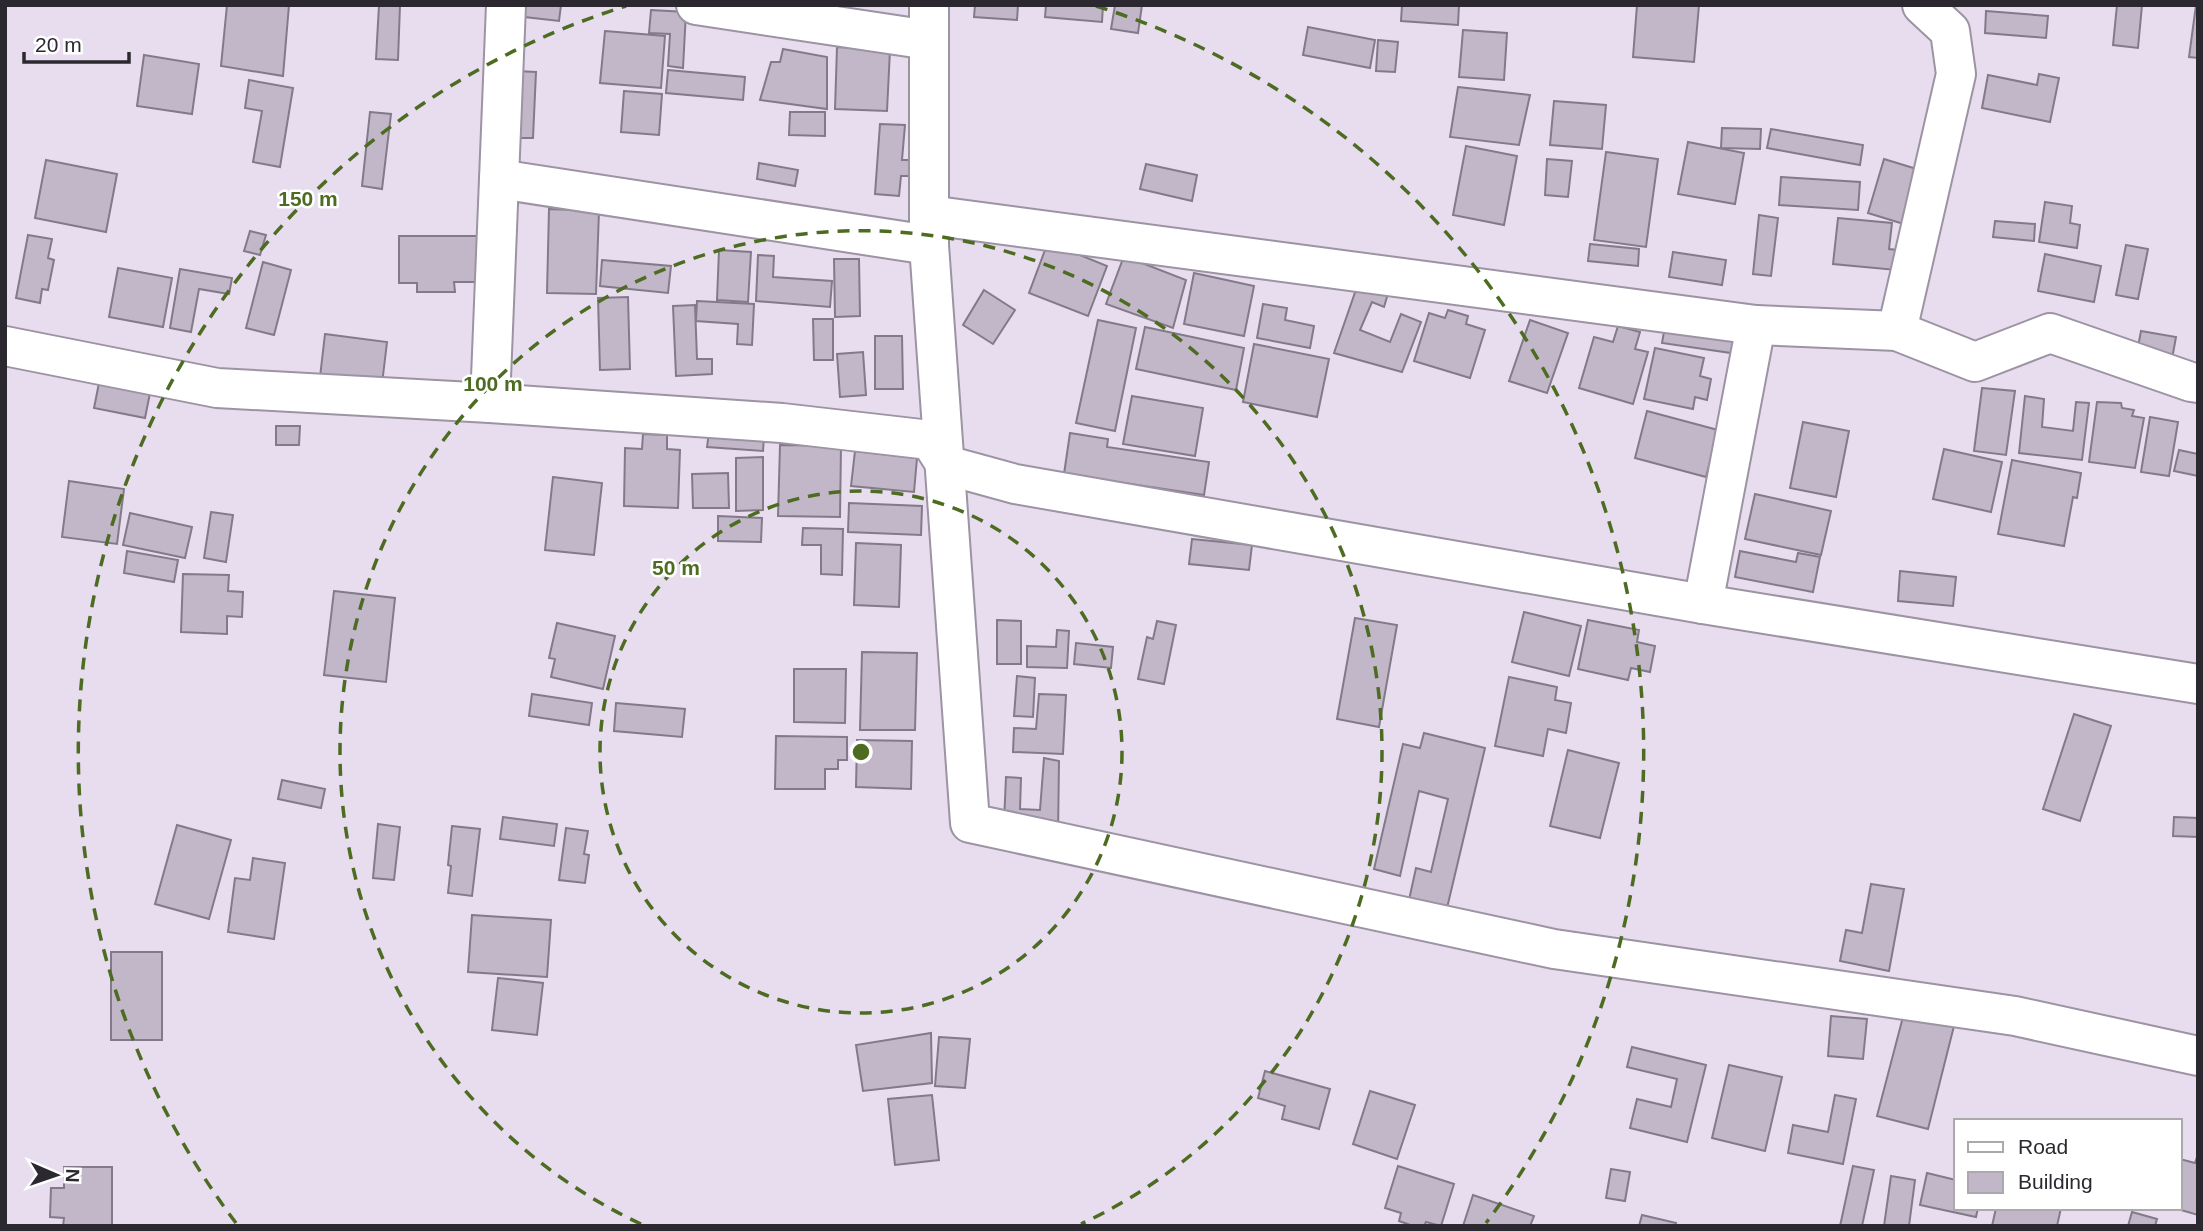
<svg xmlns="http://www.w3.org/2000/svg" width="2203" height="1231" font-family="Arial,sans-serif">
<rect width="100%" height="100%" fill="#e7ddef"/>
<g fill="#c1b7c8" stroke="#837a89" stroke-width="2">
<path d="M227,5H289L283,76L221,66Z"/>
<path d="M379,5H400L398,60L376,59Z"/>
<path d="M517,5H561L559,21L516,16Z"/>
<path d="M975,5H1018L1017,20L974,17Z"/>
<path d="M1046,5H1103L1102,22L1045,17Z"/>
<path d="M1115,5H1142L1138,33L1111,29Z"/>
<path d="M1402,5H1459L1458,25L1401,21Z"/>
<path d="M1637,5H1699L1694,62L1633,57Z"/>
<path d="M2117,5H2142L2138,48L2113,45Z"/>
<path d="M2196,5H2198V58L2189,57Z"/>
<path d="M651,10L686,12L683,68L668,66L670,34L649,33Z"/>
<path d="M1986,11L2048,16L2046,38L1985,33Z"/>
<path d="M1308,27L1375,40L1370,68L1303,55Z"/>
<path d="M1463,30L1507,33L1504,80L1459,77Z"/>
<path d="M605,31L665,36L661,88L600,83Z"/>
<path d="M1378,40L1398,42L1395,72L1376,71Z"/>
<path d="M837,47L890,50L887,111L835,109Z"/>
<path d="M783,49L827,57V109L760,100L771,62H780Z"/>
<path d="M144,55L199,64L192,114L137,106Z"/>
<path d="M668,70L745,77L743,100L666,93Z"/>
<path d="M516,71L536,72L533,138H514Z"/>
<path d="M2039,74L2059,78L2050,122L1982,108L1988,75L2037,85Z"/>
<path d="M249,80L293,88L280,167L253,162L262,111L245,108Z"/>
<path d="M1458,87L1530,95L1519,145L1450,137Z"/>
<path d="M624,91L662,94L659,135L621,132Z"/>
<path d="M1554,101L1606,105L1602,149L1550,145Z"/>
<path d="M370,112L391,114L382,189L362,186Z"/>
<path d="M790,112H825V136L789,135Z"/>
<path d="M880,124L905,125L902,160H910L909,176H901L899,196L875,194Z"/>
<path d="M1722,128L1761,129L1760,149L1721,148Z"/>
<path d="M1771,129L1863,145L1860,165L1767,148Z"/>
<path d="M1688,142L1744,153L1735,204L1678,194Z"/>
<path d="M1466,146L1517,156L1504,225L1453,215Z"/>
<path d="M1606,152L1658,159L1646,247L1594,240Z"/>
<path d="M1547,159L1572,161L1568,197L1545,195Z"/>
<path d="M1884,159L1923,171L1907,225L1868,213Z"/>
<path d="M46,160L117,174L106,232L35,218Z"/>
<path d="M759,163L798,170L795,186L757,179Z"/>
<path d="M1146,164L1197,175L1192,201L1140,189Z"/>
<path d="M1781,177L1860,182L1858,210L1779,205Z"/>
<path d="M2045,202L2072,206L2070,223L2080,225L2077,248L2039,242Z"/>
<path d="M549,209L599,211L596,294L547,293Z"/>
<path d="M1759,215L1778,218L1771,276L1753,274Z"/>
<path d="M1838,218L1892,223L1889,249L1898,250L1896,270L1833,264Z"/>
<path d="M1995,221L2035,224L2034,241L1993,237Z"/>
<path d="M250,231L266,235L260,255L244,251Z"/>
<path d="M28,235L52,239L48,258L54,260L48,290L42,289L40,303L16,298Z"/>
<path d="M399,236H479L480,282H454L455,292H417V283H399Z"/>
<path d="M1048,242L1107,266L1088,316L1029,293Z"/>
<path d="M1590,244L1639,249L1638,266L1588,261Z"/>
<path d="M2126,245L2148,249L2138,299L2116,295Z"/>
<path d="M719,250L751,252L748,302L717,300Z"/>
<path d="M1673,252L1726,260L1722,285L1669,277Z"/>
<path d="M2045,254L2101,266L2094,302L2038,291Z"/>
<path d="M758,255L774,256L773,277L832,281L830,307L756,301Z"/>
<path d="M1124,256L1186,280L1173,328L1106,304Z"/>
<path d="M834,259H859L860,316L835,317Z"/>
<path d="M602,260L671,266L668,293L600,286Z"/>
<path d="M263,262L291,270L274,335L246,328Z"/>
<path d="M118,268L172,278L163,327L109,317Z"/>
<path d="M180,269L232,278L229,294L199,289L191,332L170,328Z"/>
<path d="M1194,273L1254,286L1244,336L1184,324Z"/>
<path d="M1359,281L1390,287L1384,307L1372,302L1360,330L1390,342L1401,314L1421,322L1402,372L1334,353Z"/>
<path d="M984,290L1015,310L993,344L963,325Z"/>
<path d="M628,297L630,369L600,370L598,298Z"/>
<path d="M697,301L754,304L752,345L737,344L738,324L696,321Z"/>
<path d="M1263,304L1287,308L1285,320L1314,326L1310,348L1257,338Z"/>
<path d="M695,305L697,359H712V374L676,376L673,306Z"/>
<path d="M1448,310L1468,316L1466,324L1485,330L1470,378L1414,361L1429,313L1445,318Z"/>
<path d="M813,319H833V360H814Z"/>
<path d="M1098,320L1136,328L1115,431L1076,423Z"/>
<path d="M1530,320L1568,333L1547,393L1509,381Z"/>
<path d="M1666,320L1742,331L1738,354L1662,343Z"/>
<path d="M1618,326L1640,332L1635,349L1648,352L1633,404L1579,388L1594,337L1613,342Z"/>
<path d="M1145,327L1244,348L1236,390L1136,369Z"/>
<path d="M2141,331L2176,337L2172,359L2137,352Z"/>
<path d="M325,334L387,342L382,384L320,377Z"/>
<path d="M875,336H902L903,389H875Z"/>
<path d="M1254,344L1329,359L1317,417L1243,402Z"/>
<path d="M1655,348L1704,358L1700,376L1711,379L1707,400L1695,397L1693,409L1644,399Z"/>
<path d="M863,352L866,395L840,397L837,354Z"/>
<path d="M100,378L151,388L145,418L94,408Z"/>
<path d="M1982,388L2015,391L2006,455L1974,451Z"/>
<path d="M1132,396L1203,408L1195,456L1123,444Z"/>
<path d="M2025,396L2044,399L2042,427L2073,431L2076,402L2089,403L2082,460L2019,453Z"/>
<path d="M2097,402L2121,403L2122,408L2134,410L2132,416L2144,418L2135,468L2089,462Z"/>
<path d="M1647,411L1718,430L1706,477L1635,458Z"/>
<path d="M2150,417L2178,422L2169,476L2141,472Z"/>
<path d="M1803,422L1849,431L1836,497L1790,488Z"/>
<path d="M276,426H300L299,445H276Z"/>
<path d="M709,432L764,436L763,451L707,447Z"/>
<path d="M1070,433L1108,439L1107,447L1209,462L1204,495L1064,474Z"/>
<path d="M643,434L667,435V449L680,450L678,508L624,506L625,448L642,449Z"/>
<path d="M780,445L841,446L840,517L778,516Z"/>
<path d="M1944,449L2002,462L1991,512L1933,499Z"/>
<path d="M2179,450L2198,454V476L2174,471Z"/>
<path d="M855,451L917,458L914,492L851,486Z"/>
<path d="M763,457V510L736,511V458Z"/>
<path d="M2012,460L2081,473L2077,498L2073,497L2064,546L1998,534Z"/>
<path d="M728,473L729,508H693L692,474Z"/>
<path d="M553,477L602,483L594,555L545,550Z"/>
<path d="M69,481L124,489L117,544L62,537Z"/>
<path d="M1755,494L1831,511L1821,555L1745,539Z"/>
<path d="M849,503L922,506L921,535L848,532Z"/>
<path d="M211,512L233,515L226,562L204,558Z"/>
<path d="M130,513L192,527L185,558L123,545Z"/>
<path d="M718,516L762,518L761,542L718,541Z"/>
<path d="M803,528L843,529L842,575L821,574V545H802Z"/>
<path d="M1192,539L1252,545L1249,570L1189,564Z"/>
<path d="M856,543L901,545L899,607L854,605Z"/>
<path d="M127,551L178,560L174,582L124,573Z"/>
<path d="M1740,551L1796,562L1798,553L1820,557L1813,592L1735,577Z"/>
<path d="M1900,571L1956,577L1953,606L1898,601Z"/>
<path d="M183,574L229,575L228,591L243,592L242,617L227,616V634L181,632Z"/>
<path d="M334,591L395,598L386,682L324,675Z"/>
<path d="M1524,612L1581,626L1569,676L1512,662Z"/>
<path d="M1355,618L1397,625L1379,727L1337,719Z"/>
<path d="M997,620L1021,621V664H997Z"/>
<path d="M1588,620L1639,630L1637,642L1655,646L1650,672L1631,668L1628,680L1578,669Z"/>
<path d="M1157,621L1176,625L1164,684L1138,679L1147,637L1153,639Z"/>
<path d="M557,623L615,636L603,689L551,677L555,659L549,658Z"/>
<path d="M1057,630L1069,631L1067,668L1027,667V646L1056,647Z"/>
<path d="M1076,643L1113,647L1111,668L1074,664Z"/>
<path d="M862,652L917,653L915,730H860Z"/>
<path d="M794,669H846L845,723L794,722Z"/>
<path d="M1017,676L1035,678L1033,717L1014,716Z"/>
<path d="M1509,677L1557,687L1555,700L1571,703L1566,733L1548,729L1543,756L1495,746Z"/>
<path d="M532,694L592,703L589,725L529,716Z"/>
<path d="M1039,694L1066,695L1063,754L1013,752L1014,728L1036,729Z"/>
<path d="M616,703L685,709L682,737L614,731Z"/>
<path d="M2074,714L2111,726L2080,821L2043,809Z"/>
<path d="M1424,733L1485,748L1447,908L1409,900L1416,868L1431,872L1448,799L1419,791L1400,876L1374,869L1403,744L1420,748Z"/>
<path d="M776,736L847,737V760H838V769H825V789H775Z"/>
<path d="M857,740L912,741L911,789L856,787Z"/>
<path d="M1568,750L1619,763L1600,838L1550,826Z"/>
<path d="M1044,758L1059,761L1058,836L1004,822L1006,777L1021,778L1020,809L1040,810Z"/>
<path d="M282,780L325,789L321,808L278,799Z"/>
<path d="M503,817L557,824L554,846L500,839Z"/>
<path d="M2174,817L2198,818V837L2173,836Z"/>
<path d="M378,824L400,827L394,880L373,878Z"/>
<path d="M177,825L231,840L209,919L155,904Z"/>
<path d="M452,826L480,829L472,896L448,893L451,866L448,865Z"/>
<path d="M566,828L588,831L584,854L589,855L585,883L559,880Z"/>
<path d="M253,858L285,863L274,939L228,932L235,878L250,880Z"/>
<path d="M1871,884L1904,889L1889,971L1840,961L1846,930L1862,933Z"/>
<path d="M472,915L551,920L547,977L468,972Z"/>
<rect x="111" y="952" width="51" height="88"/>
<path d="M498,978L543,983L537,1035L492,1030Z"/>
<path d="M1904,1013L1954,1026L1928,1129L1877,1116Z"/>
<path d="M1831,1016L1867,1019L1863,1059L1828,1056Z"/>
<path d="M931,1033L932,1083L863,1091L856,1045Z"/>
<path d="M939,1037L970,1039L965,1088L935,1086Z"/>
<path d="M1632,1047L1706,1065L1687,1142L1630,1128L1637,1099L1671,1107L1677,1079L1627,1067Z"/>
<path d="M1729,1065L1782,1077L1765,1151L1712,1138Z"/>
<path d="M1265,1071L1330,1089L1319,1129L1282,1119L1285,1106L1258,1098Z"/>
<path d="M1370,1091L1415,1105L1397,1159L1353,1144Z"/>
<path d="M932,1095L939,1160L895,1165L888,1099Z"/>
<path d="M1835,1095L1856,1099L1843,1164L1788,1153L1793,1125L1828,1132Z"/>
<path d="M2198,1154V1215L2174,1208H2180V1159L2195,1163Z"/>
<path d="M1398,1166L1454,1184L1441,1226L1426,1222L1424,1226H1413L1399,1221L1401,1213L1385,1208Z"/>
<path d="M1853,1166L1874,1170L1862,1226H1840Z"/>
<path d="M64,1167H112V1226H63L64,1218L50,1217L51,1188H64Z"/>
<path d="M1611,1169L1630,1172L1625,1201L1606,1198Z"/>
<path d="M1927,1173L1956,1180V1208H1978L1976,1217L1920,1205Z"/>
<path d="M1891,1176L1915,1180L1909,1226H1884Z"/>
<path d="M1473,1195L1534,1216L1530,1226H1463Z"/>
<path d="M1996,1208H2061L2057,1226H1992Z"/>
<path d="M2132,1212L2157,1219L2155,1226H2128Z"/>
<path d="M1642,1215L1676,1223L1675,1226H1639Z"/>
</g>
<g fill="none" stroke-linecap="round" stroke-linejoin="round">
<defs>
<g id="minor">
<path d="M696,5L929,40"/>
<path d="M929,5V245L970,823L1554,949L2015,1016L2198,1056"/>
<path d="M499,179L929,245"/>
<path d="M929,215L1756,325L1897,331L1975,362L2050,333L2191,382L2198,383"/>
<path d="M1897,331L1956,74L1950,31L1922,5"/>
<path d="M5,346L217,388L490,403L782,423L930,440L946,465L1015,484L1703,604L2198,684"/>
<path d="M490,403L506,5"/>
<path d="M1703,604L1756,325"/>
</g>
</defs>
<use href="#minor" stroke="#9c93a3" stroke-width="42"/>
<use href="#minor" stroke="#fff" stroke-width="38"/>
</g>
<g fill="none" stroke="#4d6c22" stroke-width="3.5" stroke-dasharray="12 9">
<circle cx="861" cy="752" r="261"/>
<path d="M641 1224A521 521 0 1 1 1081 1224"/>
<path d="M236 1223A782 782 0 0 1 626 6M1096 6A782 782 0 0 1 1486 1223"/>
</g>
<circle cx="861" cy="752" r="10" fill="#4d6c22" stroke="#fff" stroke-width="3.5"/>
<g font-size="21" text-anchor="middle" font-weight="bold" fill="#4d6c22" stroke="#fff" stroke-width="5" stroke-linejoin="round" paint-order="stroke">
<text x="308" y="206">150 m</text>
<text x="493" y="391">100 m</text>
<text x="676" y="575">50 m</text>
</g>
<rect width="2203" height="1231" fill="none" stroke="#2c282f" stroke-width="14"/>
<rect x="1954" y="1119" width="228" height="91" fill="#ffffff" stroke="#aba9ac" stroke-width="2"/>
<rect x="1968" y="1142" width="35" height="10" fill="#ffffff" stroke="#aba9ac" stroke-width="2"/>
<text x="2018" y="1154" font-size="21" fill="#2c282f">Road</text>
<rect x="1968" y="1172" width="35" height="21" fill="#c1b7c8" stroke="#aba9ac" stroke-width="2"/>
<text x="2018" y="1189" font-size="21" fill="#2c282f">Building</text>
<g transform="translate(56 1175) rotate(92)" stroke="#ffffff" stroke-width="5" paint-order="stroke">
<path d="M0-5L12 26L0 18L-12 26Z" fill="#2c282f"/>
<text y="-10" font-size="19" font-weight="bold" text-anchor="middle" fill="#2c282f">N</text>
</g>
<path d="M24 52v10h105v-10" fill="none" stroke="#2c282f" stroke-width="3.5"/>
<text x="35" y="52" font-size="21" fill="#2c282f" stroke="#ffffff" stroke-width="5" paint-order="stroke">20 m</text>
</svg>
